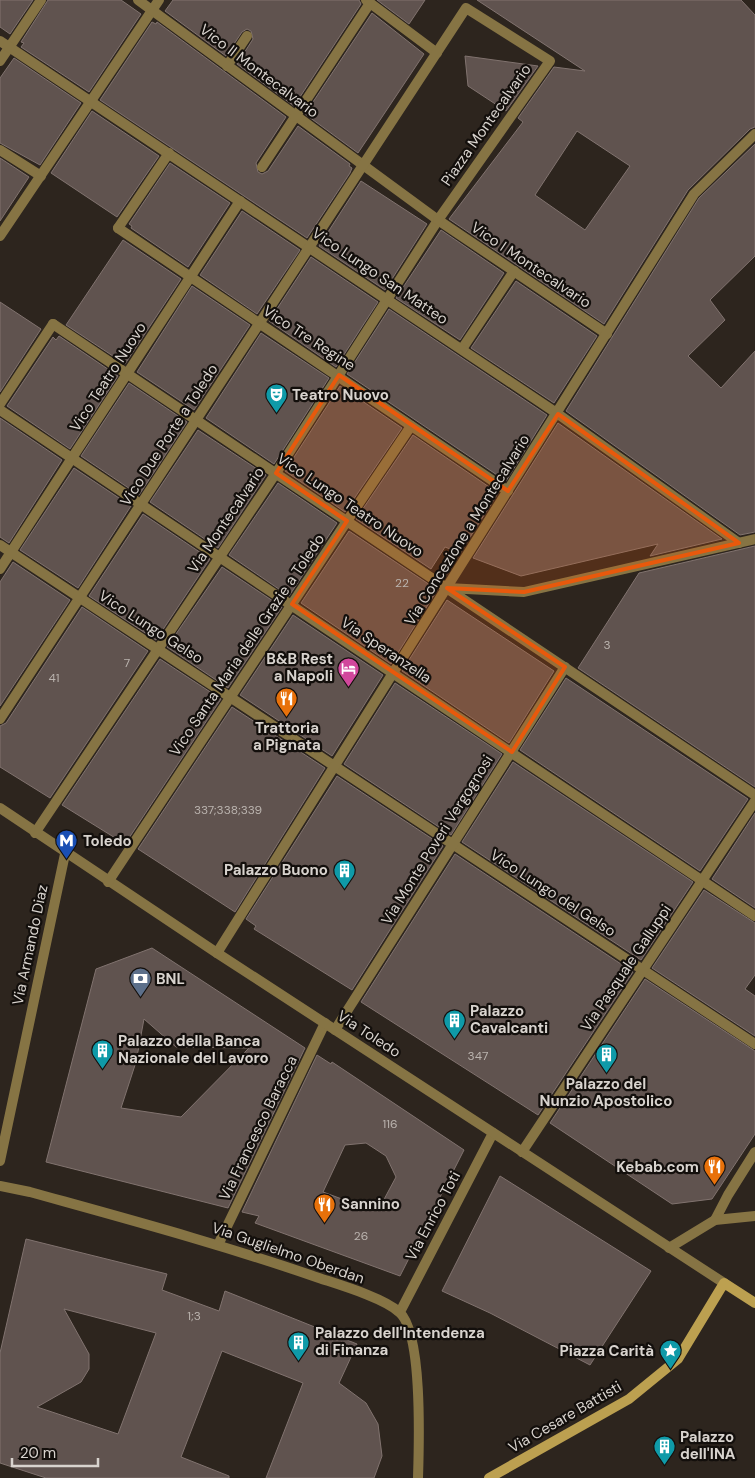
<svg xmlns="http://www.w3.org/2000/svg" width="755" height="1478" font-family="'DM Sans',sans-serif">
<rect width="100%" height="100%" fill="#2d251e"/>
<g fill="#60534f" stroke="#81736f" fill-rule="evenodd">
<path d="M0,0H33L10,34L0,27Z"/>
<path d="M48,0H121L141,14L89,92L21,47L24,43L21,42Z"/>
<path d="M173,0H359L361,4L294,106L237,64L253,39L251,31L247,29L242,32L226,56L165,11Z"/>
<path d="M377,0H425L409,24Z"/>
<path d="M477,0H741L755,15V127L750,129L688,190L604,324L449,219L523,122L518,118L554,67L585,71ZM577,131L630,166L585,230L535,195Z"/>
<path d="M372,13L424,54L358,153L305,114Z"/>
<path d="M152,22L156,24L157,22L286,117L256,163L258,172L262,174L268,171L298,126L350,164L349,166L352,168L350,173L307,238L100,100Z"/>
<path d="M465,56L538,66L506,111L468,86Z"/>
<path d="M14,58L81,103L40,165L0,143V78Z"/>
<path d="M92,111L159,156L117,217L51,173Z"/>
<path d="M755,144V256L710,300L725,320L688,356L721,388L755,351V532L740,535L566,411L699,198Z"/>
<path d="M0,158L29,177L0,221Z"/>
<path d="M170,163L230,203L188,267L131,228L132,226L129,224Z"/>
<path d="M361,181L427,224L385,290L319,246Z"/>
<path d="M242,211L300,250L257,314L200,275Z"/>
<path d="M441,230L504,273L460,340L396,298Z"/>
<path d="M123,240L181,279L125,364L66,325Z"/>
<path d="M311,257L378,302L336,367L269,321Z"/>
<path d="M516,281L597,336L554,403L471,348Z"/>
<path d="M192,286L250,325L194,410L137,372Z"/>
<path d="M0,302L41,329L0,392Z"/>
<path d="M389,309L547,415L506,481L347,374Z"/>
<path d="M261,333L329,378L274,464L206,418Z"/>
<path d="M59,336L118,376L70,449L7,406L53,337L56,340Z"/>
<path d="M129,383L187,422L139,495L81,456Z"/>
<path d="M340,386L402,428L345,512L285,471Z"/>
<path d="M0,418L62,460L9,543L0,537Z"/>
<path d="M558,423L722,539L650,556L658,544L521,576L473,558Z"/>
<path d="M198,430L266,475L218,548L150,502Z"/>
<path d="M413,435L498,493L460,553L445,547L431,569L356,519Z"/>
<path d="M74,468L131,506L78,588L20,550Z"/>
<path d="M278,483L337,523L289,596L229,555Z"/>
<path d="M143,514L210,559L156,640L89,596Z"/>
<path d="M349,531L430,585L428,587L436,592L391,664L301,603Z"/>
<path d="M755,546V787L578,668L639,573Z"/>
<path d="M13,562L70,600L0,706V582Z"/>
<path d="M222,567L282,607L228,688L167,647Z"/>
<path d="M447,600L554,671L509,743L402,671Z"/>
<path d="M82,607L148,651L50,798L0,767V726L6,723Z"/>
<path d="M293,615L383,675L332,756L240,695Z"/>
<path d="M160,659L221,699L125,844L62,805Z"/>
<path d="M566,678L748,799L700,871L520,750Z"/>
<path d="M395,683L502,754L451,835L344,764Z"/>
<path d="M232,707L325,768L235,912L138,849Z"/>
<path d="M513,762L693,882L641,960L462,842Z"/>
<path d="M337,776L443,846L352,990L254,929L256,926L246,919Z"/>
<path d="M755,813V908L712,879Z"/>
<path d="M455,854L633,972L538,1115L361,1002Z"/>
<path d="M704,890L755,923V975L745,989L755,996V1036L652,968Z"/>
<path d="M152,948L305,1048L228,1208L46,1162L96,969ZM144,1019L176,1047L249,1048L181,1117L121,1108L136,1062Z"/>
<path d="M645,979L755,1051V1134L712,1199L672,1204L550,1123Z"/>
<path d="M317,1055L331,1064L332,1062L464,1150L400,1276L255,1223L259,1216L242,1212ZM366,1143L386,1156L396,1177L381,1205L373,1202L366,1208L323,1192L345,1145Z"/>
<path d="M500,1176L651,1271L590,1365L490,1313L442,1291Z"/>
<path d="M26,1239L167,1274L162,1290L219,1311L225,1291L357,1344L339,1383L366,1403L378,1424L382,1456L374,1478H266L303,1383L222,1351L181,1457L229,1476V1478H46L0,1463V1353ZM64,1309L156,1333L118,1434L37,1407L81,1382L89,1369V1354Z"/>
</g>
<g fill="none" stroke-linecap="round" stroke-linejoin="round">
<g stroke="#867444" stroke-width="10">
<path d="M0,61L41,0"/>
<path d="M227,66L247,36"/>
<path d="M0,150L41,176"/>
<path d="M262,167L295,117"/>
<path d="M118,228L169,153"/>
<path d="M0,236L159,0"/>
<path d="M462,349L514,271"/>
<path d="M0,404L53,324"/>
<path d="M347,521L411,426"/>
<path d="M0,569L72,458"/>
<path d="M0,719L141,504"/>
<path d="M0,808L217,953"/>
<path d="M35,833L276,473L438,220"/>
<path d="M108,882L292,604"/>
<path d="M0,1161L65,854"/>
<path d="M218,1245L325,1023"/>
<path d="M400,1312L493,1133"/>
</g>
<g stroke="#867444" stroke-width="10">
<path d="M138,0L438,220L607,334"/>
<path d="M366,0L437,53"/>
<path d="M0,41L558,414L739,543"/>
<path d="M295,117L370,3"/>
<path d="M118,228L508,491"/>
<path d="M53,324L755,795"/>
<path d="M0,410L755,916"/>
<path d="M72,458L240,201"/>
<path d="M141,504L466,8L550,61L438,220"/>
<path d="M0,545L755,1044"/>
<path d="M447,588L524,592L755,539"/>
<path d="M292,604L347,521"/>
<path d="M335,1030L565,667"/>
<path d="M522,1152L755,801"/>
<path d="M0,1186L30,1192C127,1219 224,1245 319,1278C340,1285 384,1298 399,1312C423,1332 419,1446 418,1478"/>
<path d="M715,1220L728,1195L755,1152"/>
<path d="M669,1248L715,1220L755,1216"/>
<path d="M724,1283L217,953L694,194L755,134"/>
</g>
<path stroke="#bca050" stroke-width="10" d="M489,1478L629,1399L678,1359L724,1283L755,1303"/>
</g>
<path fill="#e8590c" fill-opacity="0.2" stroke="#e8590c" stroke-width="4" stroke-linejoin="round" d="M339,375L508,491L558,414L739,543L524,592L447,588L565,667L512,752L292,604L347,521L276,473Z"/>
<defs>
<symbol id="theatre-pin" viewBox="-11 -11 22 30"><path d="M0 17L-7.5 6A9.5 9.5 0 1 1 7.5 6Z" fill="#0f9aa8" stroke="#130f0c"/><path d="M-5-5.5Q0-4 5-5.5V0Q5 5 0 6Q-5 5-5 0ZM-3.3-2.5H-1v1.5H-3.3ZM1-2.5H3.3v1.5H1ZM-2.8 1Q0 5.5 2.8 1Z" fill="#fff"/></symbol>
<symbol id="hotel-pin" viewBox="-11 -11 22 30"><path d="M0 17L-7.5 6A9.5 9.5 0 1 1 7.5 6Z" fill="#d1479c" stroke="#130f0c"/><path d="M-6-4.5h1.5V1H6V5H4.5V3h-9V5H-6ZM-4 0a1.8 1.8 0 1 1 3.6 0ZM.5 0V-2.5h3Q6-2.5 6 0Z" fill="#fff"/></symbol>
<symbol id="restaurant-pin" viewBox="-11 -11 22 30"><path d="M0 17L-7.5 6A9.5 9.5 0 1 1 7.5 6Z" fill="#e8710a" stroke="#130f0c"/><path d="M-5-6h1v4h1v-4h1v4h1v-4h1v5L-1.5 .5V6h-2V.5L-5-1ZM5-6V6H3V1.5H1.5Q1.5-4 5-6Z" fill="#fff"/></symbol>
<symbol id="metro-pin" viewBox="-11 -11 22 30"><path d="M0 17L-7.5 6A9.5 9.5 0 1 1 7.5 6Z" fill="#1a4fb4" stroke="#130f0c"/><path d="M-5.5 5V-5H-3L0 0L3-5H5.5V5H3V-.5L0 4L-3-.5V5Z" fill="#fff"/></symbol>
<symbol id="building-pin" viewBox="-11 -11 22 30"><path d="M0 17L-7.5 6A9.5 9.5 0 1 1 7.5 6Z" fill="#0f9aa8" stroke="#130f0c"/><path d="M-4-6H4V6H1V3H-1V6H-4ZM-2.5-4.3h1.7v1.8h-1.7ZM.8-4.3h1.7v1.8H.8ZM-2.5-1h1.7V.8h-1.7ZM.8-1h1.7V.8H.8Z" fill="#fff"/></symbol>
<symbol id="bank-pin" viewBox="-11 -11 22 30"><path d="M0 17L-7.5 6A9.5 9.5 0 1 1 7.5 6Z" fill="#5c6f8a" stroke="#130f0c"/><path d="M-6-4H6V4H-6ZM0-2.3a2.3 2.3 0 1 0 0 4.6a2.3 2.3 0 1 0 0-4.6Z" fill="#fff"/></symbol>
<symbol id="sight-pin" viewBox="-11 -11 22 30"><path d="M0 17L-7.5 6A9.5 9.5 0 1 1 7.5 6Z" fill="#0f9aa8" stroke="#130f0c"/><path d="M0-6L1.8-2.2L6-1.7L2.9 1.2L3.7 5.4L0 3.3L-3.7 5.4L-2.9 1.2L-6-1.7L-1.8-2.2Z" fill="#fff"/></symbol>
</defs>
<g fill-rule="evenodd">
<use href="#theatre-pin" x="264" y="382" width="25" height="34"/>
<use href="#hotel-pin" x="336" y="656" width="25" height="34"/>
<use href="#restaurant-pin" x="274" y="686" width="25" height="34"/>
<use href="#metro-pin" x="54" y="828" width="25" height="34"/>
<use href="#building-pin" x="332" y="858" width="25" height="34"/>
<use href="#bank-pin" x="128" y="966" width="25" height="34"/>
<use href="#building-pin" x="442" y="1008" width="25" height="34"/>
<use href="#building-pin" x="90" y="1038" width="25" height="34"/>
<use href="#building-pin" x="594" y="1042" width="25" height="34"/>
<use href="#restaurant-pin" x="702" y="1154" width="25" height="34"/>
<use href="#restaurant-pin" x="312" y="1192" width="25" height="34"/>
<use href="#building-pin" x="286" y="1330" width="25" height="34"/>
<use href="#sight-pin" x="658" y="1338" width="25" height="34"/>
<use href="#building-pin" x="652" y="1434" width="25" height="34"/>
</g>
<g text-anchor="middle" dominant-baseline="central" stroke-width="4.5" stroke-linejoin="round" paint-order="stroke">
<g font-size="12" fill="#bab3ae">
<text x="402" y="583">22</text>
<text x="607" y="645">3</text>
<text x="127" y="663">7</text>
<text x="54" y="678">41</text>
<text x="228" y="810">337;338;339</text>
<text x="478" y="1056">347</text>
<text x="390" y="1124">116</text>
<text x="361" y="1236">26</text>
<text x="194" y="1316">1;3</text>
</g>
<g font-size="15" fill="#d8d3ce" stroke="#130f0c">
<text transform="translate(259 71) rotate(37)">Vico II Montecalvario</text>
<text transform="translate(486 125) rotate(-55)">Piazza Montecalvario</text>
<text transform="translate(531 265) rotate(34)">Vico I Montecalvario</text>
<text transform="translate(380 276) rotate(34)">Vico Lungo San Matteo</text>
<text transform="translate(309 338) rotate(33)">Vico Tre Regine</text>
<text transform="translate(108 377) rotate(-57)">Vico Teatro Nuovo</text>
<text transform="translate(169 435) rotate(-57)">Vico Due Porte a Toledo</text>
<text transform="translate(350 505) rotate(34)">Vico Lungo Teatro Nuovo</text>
<text transform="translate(226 520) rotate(-56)">Via Montecalvario</text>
<text transform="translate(467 530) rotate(-58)">Via Concezione a Montecalvario</text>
<text transform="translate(151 627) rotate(33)">Vico Lungo Gelso</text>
<text transform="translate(247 645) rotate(-56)">Vico Santa Maria delle Grazie a Toledo</text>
<text transform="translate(386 650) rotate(34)">Via Speranzella</text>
<text transform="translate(437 840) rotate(-58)">Via Monte Poveri Vergognosi</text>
<text transform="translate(553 893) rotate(33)">Vico Lungo del Gelso</text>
<text transform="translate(30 945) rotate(-78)">Via Armando Diaz</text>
<text transform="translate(626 968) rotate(-56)">Via Pasquale Galluppi</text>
<text transform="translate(369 1034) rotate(33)">Via Toledo</text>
<text transform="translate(258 1128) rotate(-64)">Via Francesco Baracca</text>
<text transform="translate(433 1216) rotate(-62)">Via Enrico Toti</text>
<text transform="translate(288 1253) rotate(19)">Via Guglielmo Oberdan</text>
<text transform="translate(565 1417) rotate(-30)">Via Cesare Battisti</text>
</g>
<g font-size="15" font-weight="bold" fill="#d8d3ce" stroke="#130f0c" text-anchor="start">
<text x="292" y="395">Teatro Nuovo</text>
<text x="333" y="659" text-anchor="end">B&amp;B Rest<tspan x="333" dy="17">a Napoli</tspan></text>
<text x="287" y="728" text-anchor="middle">Trattoria<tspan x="287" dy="17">a Pignata</tspan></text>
<text x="83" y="841">Toledo</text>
<text x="328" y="870" text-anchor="end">Palazzo Buono</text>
<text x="156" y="979">BNL</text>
<text x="470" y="1011">Palazzo<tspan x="470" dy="17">Cavalcanti</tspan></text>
<text x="118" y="1041">Palazzo della Banca<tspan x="118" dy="17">Nazionale del Lavoro</tspan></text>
<text x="606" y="1084" text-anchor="middle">Palazzo del<tspan x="606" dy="17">Nunzio Apostolico</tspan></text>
<text x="699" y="1167" text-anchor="end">Kebab.com</text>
<text x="341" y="1204">Sannino</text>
<text x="315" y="1333">Palazzo dell'Intendenza<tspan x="315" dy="17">di Finanza</tspan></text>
<text x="654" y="1351" text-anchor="end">Piazza Carità</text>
<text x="680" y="1437">Palazzo<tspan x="680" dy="17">dell'INA</tspan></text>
</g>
</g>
<path d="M12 1458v8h86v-8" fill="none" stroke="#d8d3ce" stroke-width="2.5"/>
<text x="20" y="1458" font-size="15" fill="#d8d3ce" stroke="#130f0c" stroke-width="4" paint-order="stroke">20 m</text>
</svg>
